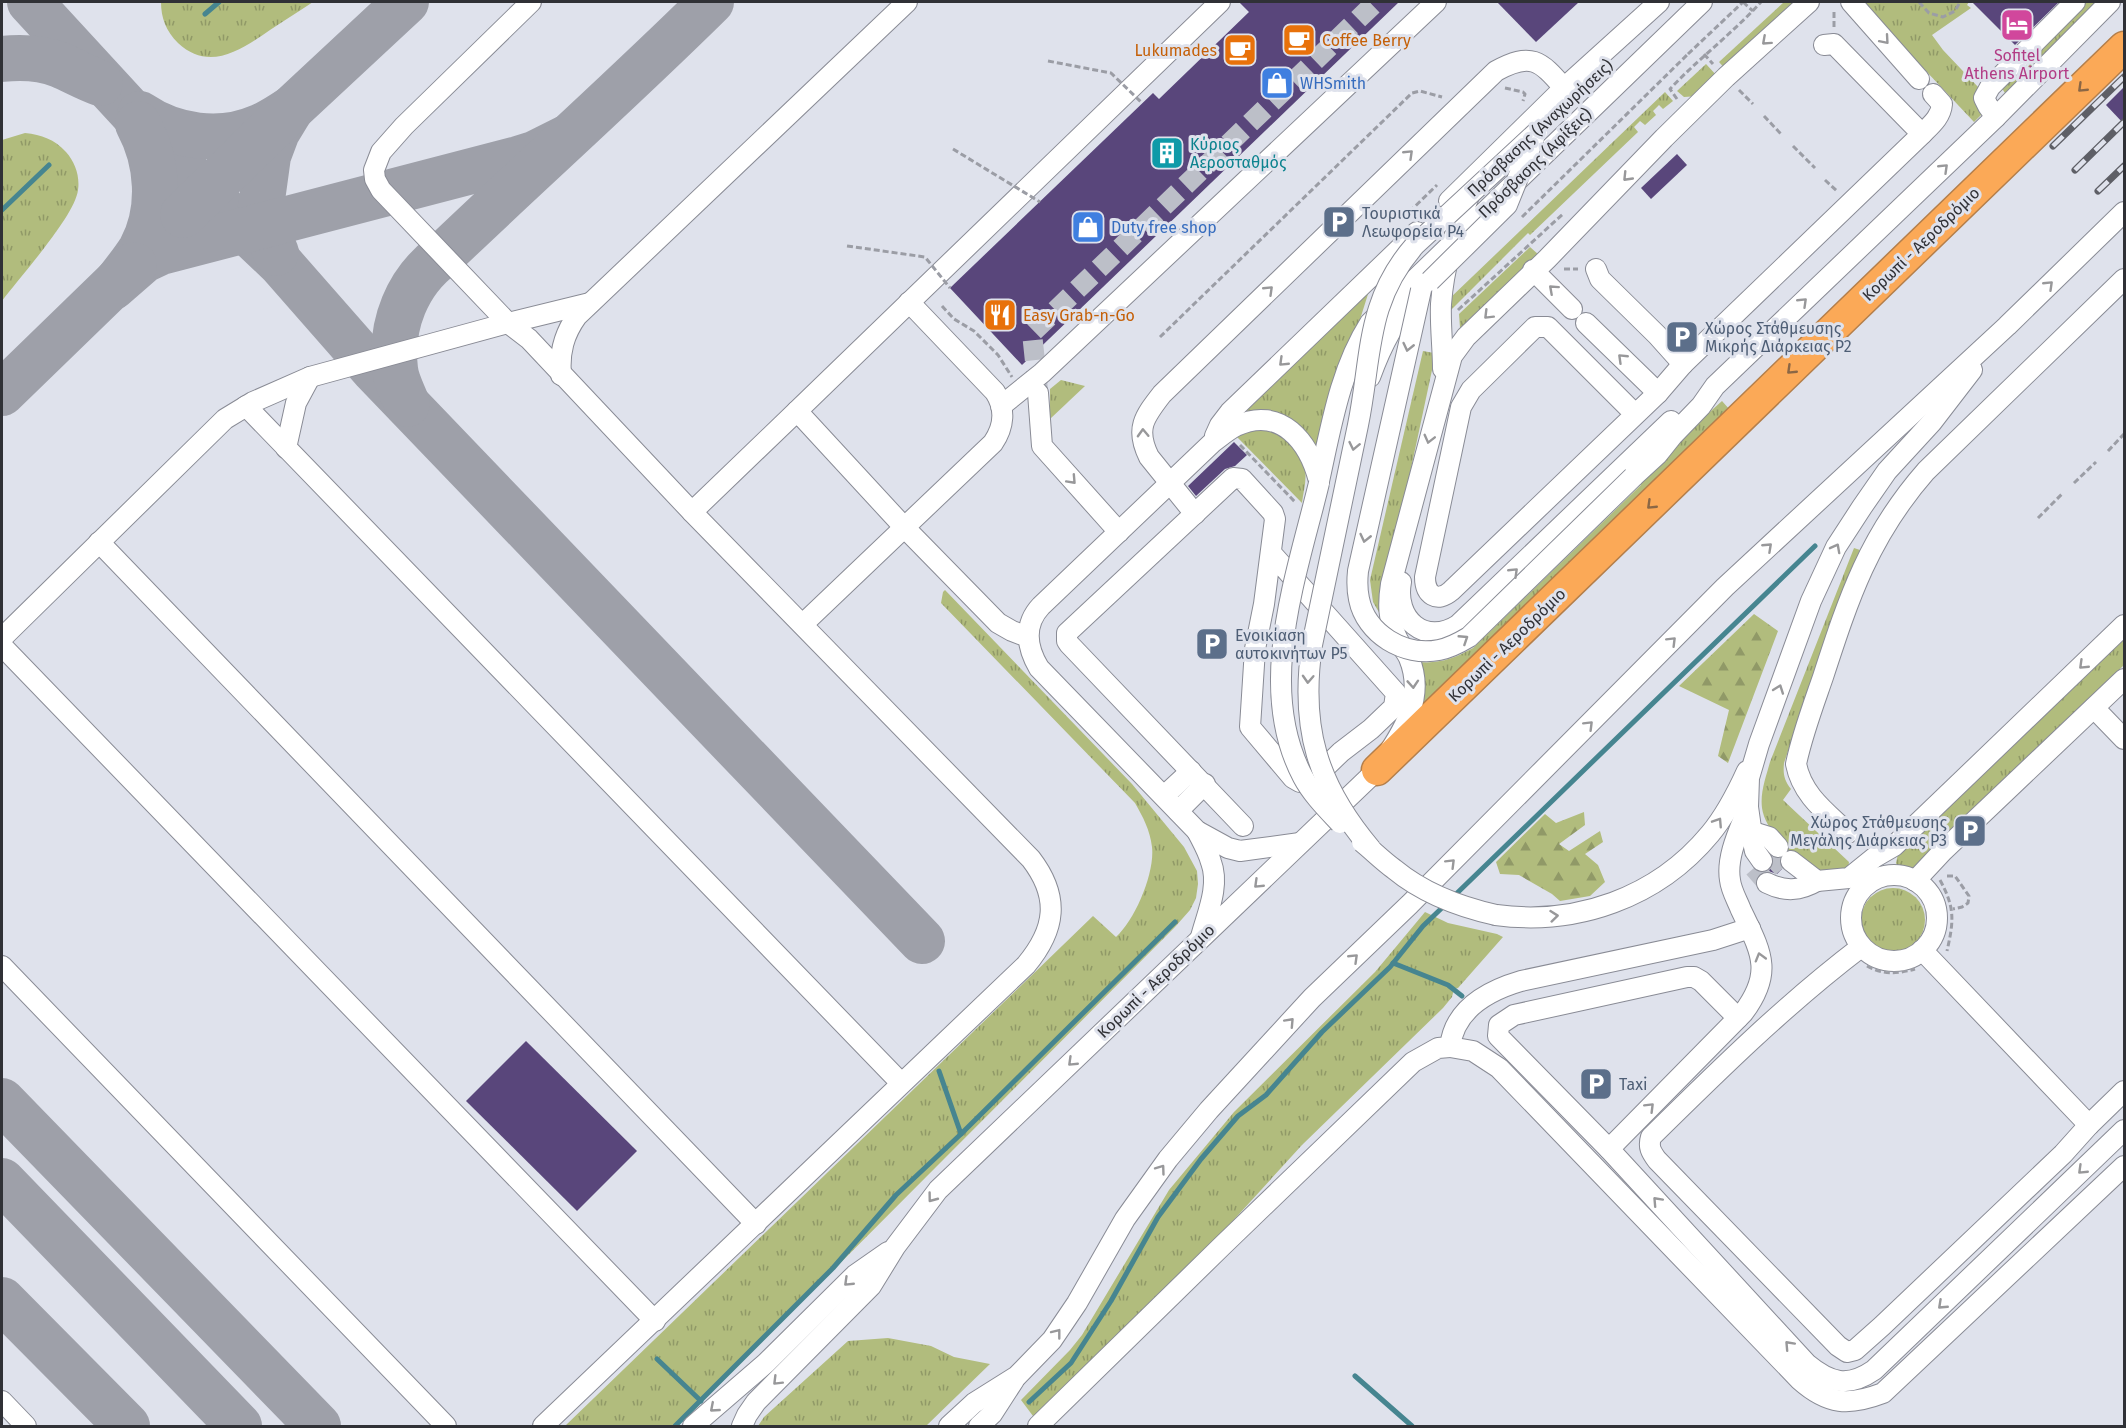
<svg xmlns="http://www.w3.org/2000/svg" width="2126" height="1428" font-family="'Fira Sans',sans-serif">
<defs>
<pattern id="grass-tufts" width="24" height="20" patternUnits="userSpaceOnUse" patternTransform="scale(1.5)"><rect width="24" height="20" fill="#b1bc7d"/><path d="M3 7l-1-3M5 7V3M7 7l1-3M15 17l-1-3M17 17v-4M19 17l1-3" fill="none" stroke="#909967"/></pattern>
<pattern id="forest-firs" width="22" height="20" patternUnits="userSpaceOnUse" patternTransform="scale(1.5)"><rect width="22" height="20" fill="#b1bc7d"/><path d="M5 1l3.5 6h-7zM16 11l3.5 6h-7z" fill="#909967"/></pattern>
</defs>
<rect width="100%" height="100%" fill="#dfe2ec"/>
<g fill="url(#grass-tufts)">
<path d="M161,2H313C299,11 284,21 270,30C241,50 209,72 178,43C166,31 161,18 161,2Z"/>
<path d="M1784,2H1801L1727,71L1719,62Z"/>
<path d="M1861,2H1969L1967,5L1971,8L1932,35L1943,50L1979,88L1983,113L1974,122Z"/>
<path d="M2085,2H2099L2005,93L2001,87L2003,81Z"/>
<path d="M1706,64L1718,77L1699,96L1684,97L1677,91Z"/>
<path d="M1665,92L1673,101L1663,109L1659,105L1653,111L1656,115L1645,125L1640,121L1634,127L1638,132L1530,235L1528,233L1449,312L1448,300Z"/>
<path d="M25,133C42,135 54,139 66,152C75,162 80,176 78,190C75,216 19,278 2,301V140Z"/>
<path d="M1530,247L1539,255L1460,328L1459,314Z"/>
<path d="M1369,291L1319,449L1300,427L1240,417Z"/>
<path d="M1423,351L1434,353L1435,356L1380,614L1373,602L1370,580Z"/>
<path d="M1061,380L1085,386L1050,419V389Z"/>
<path d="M1722,401L1730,410L1420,712L1419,662C1439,664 1455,658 1473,648L1641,485L1638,482L1684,435Z"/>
<path d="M1264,429C1285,434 1302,448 1305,470C1307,481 1303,493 1302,503L1237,437L1252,430Z"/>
<path d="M1854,548L1860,550L1838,603L1784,763C1783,774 1784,780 1791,789L1783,800L1849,862L1848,869C1838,870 1825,873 1815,870C1794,862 1765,830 1762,808C1760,792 1766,777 1770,762Z"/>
<path d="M945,590L1132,784L1184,847L1197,871L1198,884L1196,898L1190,910L1175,927L678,1426H565L1093,916L1116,937C1135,920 1155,873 1152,847C1150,830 1143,817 1135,803L941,603L943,592Z"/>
<path d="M2124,636V665L1915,868L1909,870L1898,867L1896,863L1898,854Z"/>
<circle cx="1893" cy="920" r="32"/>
<path d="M1425,912L1448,923L1497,934L1503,937L1458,988L1454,989L1452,997L1443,1008L1302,1145L1219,1236L1042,1411L1033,1416L1021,1400L1070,1350L1082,1335L1169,1190L1234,1112L1375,972Z"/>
<path d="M888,1338L931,1346L954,1357L990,1364L926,1426H758L764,1417L848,1341Z"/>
</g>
<g fill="url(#forest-firs)">
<path d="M1754,614L1778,631L1728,763L1718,756L1729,710L1679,686Z"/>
<path d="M1584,812L1585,825L1559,844L1569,851L1600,831L1603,842L1585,854L1598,865L1605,882L1590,896L1560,901L1552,894L1519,875L1500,874L1496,862L1545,814L1556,823Z"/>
</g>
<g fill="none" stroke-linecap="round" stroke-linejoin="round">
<g stroke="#468590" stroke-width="5">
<path d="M205,14L219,2"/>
<path d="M2,210L49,165"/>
<path d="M1453,897L1815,546"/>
<path d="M1393,963L1448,985L1462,996"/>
<path d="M939,1071L961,1134"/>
<path d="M657,1359L701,1401"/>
<path d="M1355,1376L1412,1426"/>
<path d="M1029,1402L1071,1363L1111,1301L1158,1217L1201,1159L1238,1116L1266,1095L1322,1032L1390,967L1423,926L1447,903"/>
<path d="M675,1426L833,1268L896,1195L961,1134L1175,922"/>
</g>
<g stroke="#9ea0a9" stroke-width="46">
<path d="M30,2L205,192L281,264L374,370L922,941"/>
<path d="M2,59C20,57 42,58 60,65C74,71 86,78 100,83"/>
<path d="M140,114C174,137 220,144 259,127C270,123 281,115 291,109L277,132L268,156L260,214L276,253"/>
<path d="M138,124C158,161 162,210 141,249C133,262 122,275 113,287L144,260L161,252L518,159L534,154L566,138"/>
<path d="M183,215L291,109L406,2"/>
<path d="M2,393L134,265"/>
<path d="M407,404C403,393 396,381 395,369C390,325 407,281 443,255C532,170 624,88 711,2"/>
<path d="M2,1101L318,1426"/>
<path d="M2,1181L239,1426"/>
<path d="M2,1300L127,1426"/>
</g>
</g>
<g fill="#59467b">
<path d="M1239,2H1399L1022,365L950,288L1153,93L1159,99L1249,12Z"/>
<path d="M1497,2H1579L1536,42Z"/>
<path d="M1972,2H2059L2015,45Z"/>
<path d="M2124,87V124L2106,105Z"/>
<path d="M1677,154L1687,165L1651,199L1641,188Z"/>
<path d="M1234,442L1247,455L1235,466L1225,469L1196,496L1188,486Z"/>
<path d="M1773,858L1779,859L1782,869L1777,874L1768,871L1773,866Z"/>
<path d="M526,1041L637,1151L577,1211L466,1101Z"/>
</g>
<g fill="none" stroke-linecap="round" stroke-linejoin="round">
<g stroke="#bcbfc8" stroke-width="20" stroke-dasharray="20 10" stroke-linecap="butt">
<path d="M1038,390L1032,333L1376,2"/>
<path d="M1770,854L1783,868"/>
<path d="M1754,868L1767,883"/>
</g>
<defs>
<g id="minor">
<path d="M531,2L404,126L381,152L374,170L375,179L381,190L508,323L529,339L692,512L797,411L904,527L998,623L1012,631L1028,637"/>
<path d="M1851,2L1919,79"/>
<path d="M1996,117L1988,106L1984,98L1990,87L2075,2"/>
<path d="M1922,134C1931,125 1941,117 1942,104L1933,94"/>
<path d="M1449,201L1564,88L1659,2"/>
<path d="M1596,269L1600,279L1657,335L1683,364L1922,134L1834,44L1824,45"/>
<path d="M1533,270L1572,309"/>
<path d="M1586,323L1658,393"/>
<path d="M1443,369C1443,348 1440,325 1441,304C1444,263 1456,228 1471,191"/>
<path d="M561,375C559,352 564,334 577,316L907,2"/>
<path d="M1370,377C1382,344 1396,317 1420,292"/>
<path d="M1038,393L1042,446L1119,532"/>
<path d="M246,406L901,1083"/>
<path d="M1001,406L1042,373L1436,2"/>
<path d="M797,411L1220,2"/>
<path d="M1635,414L1548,327H1535L1471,390L1461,407L1425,577C1425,595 1437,603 1451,591L1658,393L1683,364"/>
<path d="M1215,436L1220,425L1230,412L1417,232"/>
<path d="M286,448L296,403L310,377"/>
<path d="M1633,477L1657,455L1673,435L1701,406L1715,386L1996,117L2110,2"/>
<path d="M1319,481C1331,427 1340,370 1370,323L1702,2"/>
<path d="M1195,514L1149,457C1135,429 1144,417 1162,394L1496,71C1531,52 1540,60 1564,88"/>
<path d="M99,542L756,1224"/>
<path d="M1401,582C1394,619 1425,646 1458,625L1671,421"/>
<path d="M803,624L993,443C1004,427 1006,409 995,392L909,302"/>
<path d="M2,638L225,419L253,402L310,377L508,323L590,303"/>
<path d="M2,646L655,1321"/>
<path d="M2094,708L2124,739"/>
<path d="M1164,796L1191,771"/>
<path d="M1178,811L1205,784"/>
<path d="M1243,826L1069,644L1067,641V633L1233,478L1242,479L1273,513L1275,519L1264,604L1255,649L1250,727L1293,778L1300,782H1310L1341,752L1371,729L1394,707L1396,693L1272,554"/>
<path d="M1197,831C1202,841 1208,851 1211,862C1220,886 1207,914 1201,937"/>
<path d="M1753,832L1769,837L1778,847"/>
<path d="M1848,833C1826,812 1802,795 1796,764C1802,735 1813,706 1823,677C1849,597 1869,536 1926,471L2124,279"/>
<path d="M1300,843L1240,851L1228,848L1197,831L1039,668C1027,648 1023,625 1041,606L1213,442C1220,437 1228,430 1236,426C1281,405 1309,442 1319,481"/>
<path d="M1762,861L1755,851L1753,842L1748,807L1749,778L1759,744L1811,601L1836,547L1862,507L1887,471L1932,422L1972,370"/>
<path d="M1791,861L1817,881L1849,878L1875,857L1894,846L2124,625"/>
<circle cx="1894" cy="918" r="43"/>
<path d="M1915,881L1943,851L2124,679"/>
<path d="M1767,883C1785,892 1800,891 1817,881"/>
<path d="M1496,915C1576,926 1657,898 1710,834C1725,816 1737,793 1747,771"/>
<path d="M1861,947C1786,1004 1719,1070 1651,1137C1648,1147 1651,1152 1657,1160L1838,1346L1847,1352L1855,1350L1882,1326L2063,1154L2089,1125L2124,1091"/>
<path d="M1922,950L2089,1125"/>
<path d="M2,966L446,1426"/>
<path d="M1738,1018L1701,981L1694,977H1687L1514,1015L1499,1025L1498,1036L1609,1149L1807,1364C1830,1383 1848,1388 1874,1370L2124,1130"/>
<path d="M1450,1047L1473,1051L1499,1068L1800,1380C1828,1405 1849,1406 1883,1393L2124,1166"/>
<path d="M1609,1149L1743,1013C1774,972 1761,952 1741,910C1737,900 1731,890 1730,880C1726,856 1740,829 1748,808"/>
<path d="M2,1401L26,1426"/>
<path d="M543,1426L1026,965C1056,929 1060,897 1031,859L692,512"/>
<path d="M693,1426L766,1363L855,1275L888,1252"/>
<path d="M742,1426L747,1415L756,1402L871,1286L895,1247L938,1190L1377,770C1399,737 1427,701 1409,658C1406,651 1400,645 1397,638C1388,620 1388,603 1391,584L1452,356L1466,337L1547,259L1664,138L1726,77L1809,2"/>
<path d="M949,1426L974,1403L1017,1376L1052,1340L1077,1303L1125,1219L1168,1159L1209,1110L1312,998L1410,904L1725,587L2007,326L2124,212"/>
<path d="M979,1426L992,1414L1014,1380"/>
<path d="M1038,1426L1222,1246L1413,1062L1438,1048L1450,1047C1454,1010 1487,991 1521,981L1713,940L1750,928"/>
</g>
<path id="highway" d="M1377,770L2124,47"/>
</defs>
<use href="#minor" stroke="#898b95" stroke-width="22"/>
<use href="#highway" stroke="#b47f4b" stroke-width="33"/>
<g stroke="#9b9da5" stroke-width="3" stroke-dasharray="6 3" stroke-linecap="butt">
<path d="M1743,2L1753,11"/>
<path d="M1919,2L1929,13L1943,17L1955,11L1960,2"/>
<path d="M1834,27V9"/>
<path d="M1688,54L1743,2"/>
<path d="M1704,54L1713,64"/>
<path d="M1505,88L1523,92L1525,94L1523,101"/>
<path d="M1739,90L1753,104"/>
<path d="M1677,99L1670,89C1699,58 1733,33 1761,2"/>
<path d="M1764,116L1781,134"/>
<path d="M1793,146L1815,168"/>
<path d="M1825,180L1838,192"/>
<path d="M1403,218L1437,185"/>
<path d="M1564,269H1578"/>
<path d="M942,306L954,319L974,331L998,355L1012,377"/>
<path d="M1458,310L1564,213"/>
<path d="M1160,337L1412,93L1420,91L1442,97"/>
<path d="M1240,445L1296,503"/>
<path d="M2108,451L2124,434"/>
<path d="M2074,483L2096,462"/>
<path d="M2038,518L2062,494"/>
<path d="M1947,876H1955L1969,896L1968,903L1962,907L1953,909"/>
<path d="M1940,880C1955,908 1954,920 1947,951"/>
<path d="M1867,966C1883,975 1897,974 1915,969"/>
</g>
<use href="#minor" stroke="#fff" stroke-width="20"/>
<use href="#highway" stroke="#fba957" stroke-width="30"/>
<defs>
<g id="rail">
<path d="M2053,146L2124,77"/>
<path d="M2075,170L2124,122"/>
<path d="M2098,191L2124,166"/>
</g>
</defs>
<use href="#rail" stroke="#5e5f66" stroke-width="7"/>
<use href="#rail" stroke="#dfe2ec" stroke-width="4.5" stroke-dasharray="14" stroke-linecap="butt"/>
<defs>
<g id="minor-bridge">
<path d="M1430,281L1507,205L1534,138"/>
<path d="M1421,290L1358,571C1357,581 1357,590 1359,599C1366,634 1404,657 1439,650C1450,648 1459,643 1469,637L1633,477"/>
<path d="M1319,483C1297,575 1255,687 1303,777C1312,794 1326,808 1340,823"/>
<path d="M1362,842C1373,851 1383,861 1394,869C1423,893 1460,907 1496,915"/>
<path d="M1371,849C1317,785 1300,728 1312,645C1327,571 1343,498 1358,425C1372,357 1365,302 1415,245L1537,132"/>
</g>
</defs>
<use href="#minor-bridge" stroke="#898b95" stroke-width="22" stroke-linecap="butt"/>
<g stroke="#9b9da5" stroke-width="3" stroke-dasharray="6 3" stroke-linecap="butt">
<path d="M1048,61L1111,73L1142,103"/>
<path d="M953,149L1040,202"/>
<path d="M1522,217L1688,54"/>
<path d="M847,246L925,257L950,288"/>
</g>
<use href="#minor-bridge" stroke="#fff" stroke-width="20"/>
</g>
<defs><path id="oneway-chevron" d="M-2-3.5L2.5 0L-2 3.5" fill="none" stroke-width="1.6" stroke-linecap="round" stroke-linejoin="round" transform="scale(1.5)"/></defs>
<g stroke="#98989a">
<use href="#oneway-chevron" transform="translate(1885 40) rotate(49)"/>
<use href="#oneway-chevron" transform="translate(1766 41) rotate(138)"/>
<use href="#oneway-chevron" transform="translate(1409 154) rotate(-44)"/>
<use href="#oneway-chevron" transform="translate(1944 168) rotate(-44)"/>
<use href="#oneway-chevron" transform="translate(1627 177) rotate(134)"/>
<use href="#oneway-chevron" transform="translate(2049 285) rotate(-44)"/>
<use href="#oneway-chevron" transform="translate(1553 289) rotate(-138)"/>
<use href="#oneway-chevron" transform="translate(1269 290) rotate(-44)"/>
<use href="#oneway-chevron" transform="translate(1803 302) rotate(-44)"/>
<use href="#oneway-chevron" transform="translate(1488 315) rotate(135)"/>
<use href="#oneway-chevron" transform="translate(1408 347) rotate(103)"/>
<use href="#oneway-chevron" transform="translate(1622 358) rotate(-136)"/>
<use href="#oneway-chevron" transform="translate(1283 362) rotate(136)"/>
<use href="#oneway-chevron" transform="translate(1143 433) rotate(-92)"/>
<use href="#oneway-chevron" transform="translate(1429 439) rotate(104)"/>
<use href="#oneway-chevron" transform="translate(1354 446) rotate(102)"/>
<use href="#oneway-chevron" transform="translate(1072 480) rotate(47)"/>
<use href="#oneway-chevron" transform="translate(1365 538) rotate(103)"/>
<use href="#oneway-chevron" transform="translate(1768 547) rotate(-43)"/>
<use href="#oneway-chevron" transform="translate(1836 548) rotate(-62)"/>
<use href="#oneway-chevron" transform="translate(1514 572) rotate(-44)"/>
<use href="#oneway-chevron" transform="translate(1464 639) rotate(-33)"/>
<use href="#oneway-chevron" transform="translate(1672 641) rotate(-45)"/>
<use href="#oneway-chevron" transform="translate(2083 665) rotate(136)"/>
<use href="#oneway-chevron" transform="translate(1308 679) rotate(93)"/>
<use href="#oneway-chevron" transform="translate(1413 684) rotate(86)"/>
<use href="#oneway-chevron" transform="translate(1779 689) rotate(-70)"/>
<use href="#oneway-chevron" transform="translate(1589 725) rotate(-45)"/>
<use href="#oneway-chevron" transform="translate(1718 822) rotate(-57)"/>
<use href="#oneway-chevron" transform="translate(1451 863) rotate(-45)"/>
<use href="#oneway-chevron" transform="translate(1258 884) rotate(136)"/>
<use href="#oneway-chevron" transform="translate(1554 916) rotate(-6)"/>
<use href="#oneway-chevron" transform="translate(1760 957) rotate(-106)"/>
<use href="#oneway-chevron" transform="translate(1354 958) rotate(-44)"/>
<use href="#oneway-chevron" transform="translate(1290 1022) rotate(-47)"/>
<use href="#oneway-chevron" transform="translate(1072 1062) rotate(136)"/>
<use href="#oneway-chevron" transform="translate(1650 1107) rotate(-45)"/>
<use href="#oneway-chevron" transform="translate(1161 1169) rotate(-54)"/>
<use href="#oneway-chevron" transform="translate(2082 1170) rotate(136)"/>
<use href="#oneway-chevron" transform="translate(932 1198) rotate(127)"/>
<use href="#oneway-chevron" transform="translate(1657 1201) rotate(-133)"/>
<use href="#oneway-chevron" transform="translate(848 1282) rotate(136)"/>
<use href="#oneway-chevron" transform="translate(1942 1305) rotate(137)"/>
<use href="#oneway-chevron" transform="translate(1057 1333) rotate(-52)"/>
<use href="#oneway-chevron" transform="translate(1789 1345) rotate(-133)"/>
<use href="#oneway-chevron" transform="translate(777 1381) rotate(135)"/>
<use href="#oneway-chevron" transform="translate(714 1408) rotate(139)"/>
</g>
<g stroke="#8b6745">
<use href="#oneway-chevron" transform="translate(2082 88) rotate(136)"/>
<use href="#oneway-chevron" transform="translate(1791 370) rotate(136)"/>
<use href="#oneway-chevron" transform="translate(1651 505) rotate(136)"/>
</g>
<defs>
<symbol id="hotel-square" viewBox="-11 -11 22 22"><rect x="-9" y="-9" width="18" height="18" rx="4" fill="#d1479c" stroke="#dfe2ec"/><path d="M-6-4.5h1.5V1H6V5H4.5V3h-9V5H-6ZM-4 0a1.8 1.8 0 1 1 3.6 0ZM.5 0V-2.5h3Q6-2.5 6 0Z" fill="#fff"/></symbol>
<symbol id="cafe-square" viewBox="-11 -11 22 22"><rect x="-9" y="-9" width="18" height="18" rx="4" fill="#e8710a" stroke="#dfe2ec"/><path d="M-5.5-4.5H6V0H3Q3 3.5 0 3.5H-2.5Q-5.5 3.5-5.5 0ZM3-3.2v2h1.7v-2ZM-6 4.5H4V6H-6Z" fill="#fff"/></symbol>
<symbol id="shop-square" viewBox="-11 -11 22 22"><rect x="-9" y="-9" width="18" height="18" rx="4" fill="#3f7fe0" stroke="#dfe2ec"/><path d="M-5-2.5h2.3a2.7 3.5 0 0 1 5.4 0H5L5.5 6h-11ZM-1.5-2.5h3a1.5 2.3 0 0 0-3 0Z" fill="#fff"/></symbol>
<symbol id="building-square" viewBox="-11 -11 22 22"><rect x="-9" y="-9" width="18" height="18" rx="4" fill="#0f9aa8" stroke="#dfe2ec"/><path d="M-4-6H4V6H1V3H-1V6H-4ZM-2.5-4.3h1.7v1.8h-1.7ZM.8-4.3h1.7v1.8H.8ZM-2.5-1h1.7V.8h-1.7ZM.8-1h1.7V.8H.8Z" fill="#fff"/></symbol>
<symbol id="parking-square" viewBox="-11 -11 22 22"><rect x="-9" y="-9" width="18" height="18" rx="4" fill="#5c6f8a" stroke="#dfe2ec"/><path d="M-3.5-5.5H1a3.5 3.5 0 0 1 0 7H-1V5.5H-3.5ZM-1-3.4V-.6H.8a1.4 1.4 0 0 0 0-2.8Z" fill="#fff"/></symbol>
<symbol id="restaurant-square" viewBox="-11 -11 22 22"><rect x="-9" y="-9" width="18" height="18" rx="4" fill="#e8710a" stroke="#dfe2ec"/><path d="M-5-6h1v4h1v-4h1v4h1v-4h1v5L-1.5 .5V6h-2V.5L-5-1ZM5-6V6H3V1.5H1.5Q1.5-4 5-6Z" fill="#fff"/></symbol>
</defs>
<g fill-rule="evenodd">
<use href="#hotel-square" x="1998" y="6" width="38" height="38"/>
<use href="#cafe-square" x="1280" y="21" width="38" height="38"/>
<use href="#cafe-square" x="1221" y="31" width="38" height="38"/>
<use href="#shop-square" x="1258" y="64" width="38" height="38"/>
<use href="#building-square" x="1148" y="134" width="38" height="38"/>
<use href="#parking-square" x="1320" y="203" width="38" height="38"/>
<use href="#shop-square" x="1069" y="208" width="38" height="38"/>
<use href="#restaurant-square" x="981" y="296" width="38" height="38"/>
<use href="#parking-square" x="1663" y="318" width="38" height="38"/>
<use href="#parking-square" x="1193" y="625" width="38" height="38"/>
<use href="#parking-square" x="1951" y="812" width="38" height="38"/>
<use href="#parking-square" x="1577" y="1065" width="38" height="38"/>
</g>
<g text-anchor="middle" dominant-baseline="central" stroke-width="6" stroke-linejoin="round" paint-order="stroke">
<g font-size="16" fill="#c56008" stroke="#dfe2ec" text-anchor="start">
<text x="1322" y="40">Coffee Berry</text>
<text x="1217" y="50" text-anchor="end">Lukumades</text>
<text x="1023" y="315">Easy Grab-n-Go</text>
</g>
<g font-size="16" fill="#b23c85" stroke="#dfe2ec">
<text x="2017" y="55">Sofitel<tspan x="2017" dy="18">Athens Airport</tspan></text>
</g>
<g font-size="16" fill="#366cbe" stroke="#dfe2ec" text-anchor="start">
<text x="1300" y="83">WHSmith</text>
<text x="1111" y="227">Duty free shop</text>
</g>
<g font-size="16" fill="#303136" stroke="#dfe2ec">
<text transform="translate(1540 128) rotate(-43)">Πρόσβασης (Αναχωρήσεις)</text>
<text transform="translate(1535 163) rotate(-44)">Πρόσβασης (Αφίξεις)</text>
<text transform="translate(1921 244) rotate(-44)">Κορωπί - Αεροδρόμιο</text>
<text transform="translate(1507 645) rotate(-44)">Κορωπί - Αεροδρόμιο</text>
<text transform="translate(1156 981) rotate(-44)">Κορωπί - Αεροδρόμιο</text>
</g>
<g font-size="16" fill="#0d838f" stroke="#dfe2ec" text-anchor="start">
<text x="1190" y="144">Κύριος<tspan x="1190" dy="18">Αεροσταθμός</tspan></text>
</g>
<g font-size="16" fill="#4e5e75" stroke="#dfe2ec" text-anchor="start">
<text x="1362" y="213">Τουριστικά<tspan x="1362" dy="18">Λεωφορεία P4</tspan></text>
<text x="1705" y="328">Χώρος Στάθμευσης<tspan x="1705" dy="18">Μικρής Διάρκειας P2</tspan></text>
<text x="1235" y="635">Ενοικίαση<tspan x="1235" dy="18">αυτοκινήτων P5</tspan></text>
<text x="1947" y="822" text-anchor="end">Χώρος Στάθμευσης<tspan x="1947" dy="18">Μεγάλης Διάρκειας P3</tspan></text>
<text x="1619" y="1084">Taxi</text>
</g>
</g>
<rect width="2126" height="1428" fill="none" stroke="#303136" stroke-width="6"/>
</svg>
